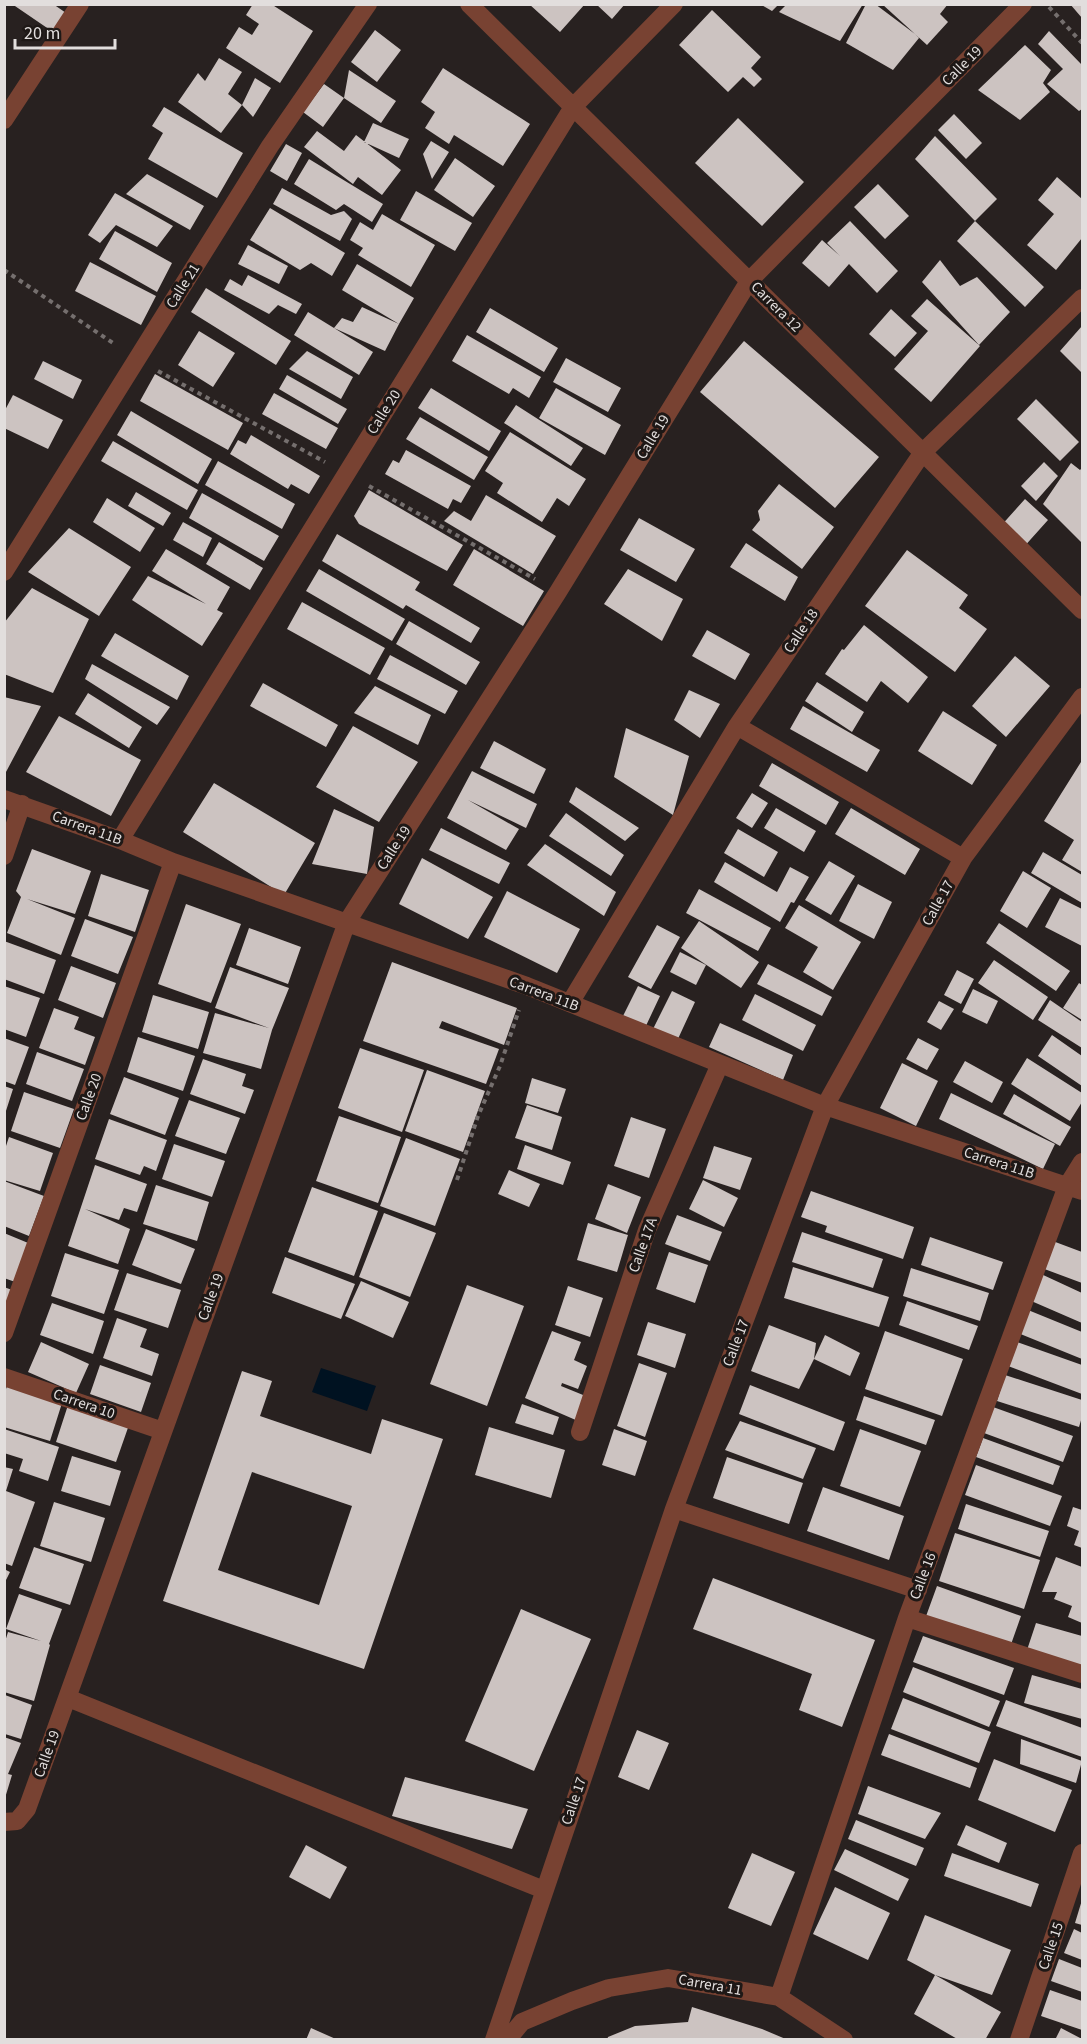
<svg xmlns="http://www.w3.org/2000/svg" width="1087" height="2044" viewBox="0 0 1087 2044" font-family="'Source Sans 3',sans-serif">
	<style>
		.water { fill: #001221 }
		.building { fill: #ccc3c1; fill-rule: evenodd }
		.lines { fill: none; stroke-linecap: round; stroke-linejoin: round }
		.path { stroke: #756f6e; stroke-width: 4; stroke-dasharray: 4.5 4.5; stroke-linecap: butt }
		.minor { stroke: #784232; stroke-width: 18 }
		.labels { text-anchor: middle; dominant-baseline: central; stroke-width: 6; stroke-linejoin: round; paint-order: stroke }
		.street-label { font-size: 15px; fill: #e2dedd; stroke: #1e1816 }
	</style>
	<rect width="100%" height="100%" fill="#282120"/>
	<!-- water -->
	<path class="water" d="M321 1368 376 1386 367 1411 312 1392Z"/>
	<!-- building -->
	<path class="building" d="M12 4H53L69 15 56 34Z
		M253 4H271L313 31 280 83 226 48 239 27 252 35 259 24 246 15Z
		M529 4H585L560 32Z
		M596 4H625L612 19Z
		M760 4H779L772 11Z
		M787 4H863L840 41 779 12Z
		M866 4H875L915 34 882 4H948L940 14 948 22 927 45 915 34 919 38 893 70 846 43Z
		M1070 4H1082V18Z
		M712 10 761 57 751 68 762 79 754 87 743 77 728 92 679 45Z
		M375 30 401 50 377 82 351 62Z
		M1049 31 1082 65V109L1079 111 1047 84 1063 69 1038 44Z
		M1025 45 1051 70 1043 83 1050 92 1020 120 978 90Z
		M219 58 242 72 228 94 242 105 255 78 271 88 253 117 242 105 221 133 178 102 198 73 205 81Z
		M443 68 530 124 503 166 454 135 449 144 425 128 435 112 421 102Z
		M349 70 396 101 381 123 344 98Z
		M324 84 344 98 323 127 303 112Z
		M164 107 243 153 217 198 148 159 163 133 152 126Z
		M954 114 982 143 966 159 938 130Z
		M738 118 804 182 762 226 695 163Z
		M373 123 409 139 399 158 364 142Z
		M317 131 344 151 356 135 401 170 382 195 358 177 353 184 304 147Z
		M935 136 997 199 975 221 915 159Z
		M431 141 449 152 432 179 423 154Z
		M286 144 302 153 287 181 270 171Z
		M455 158 495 186 473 217 434 190Z
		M309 159 383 204 372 222 344 204 336 210 294 184Z
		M147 174 204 206 190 230 126 194Z
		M1057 177 1082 199V238L1056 270 1027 245 1054 214 1038 200Z
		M878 184 909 216 885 239 854 207Z
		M282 188 331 215 344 211 352 219 340 241 273 204Z
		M416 191 472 223 455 251 400 220Z
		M115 193 173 226 157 247 116 225 100 243 88 235Z
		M270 208 345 253 332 276 311 263 300 270 250 240Z
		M382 214 435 245 411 287 358 255 363 248 350 240 360 222 373 230Z
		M850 221 898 271 877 293 849 264 829 287 802 263 822 240 840 256 827 243Z
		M975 221 1044 287 1025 307 957 241Z
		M115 231 172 263 157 292 99 259Z
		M248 245 288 266 279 284 238 264Z
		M940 260 960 286 977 277 1010 312 979 345 922 282Z
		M90 262 156 296 141 325 75 291Z
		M357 264 414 298 399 324 342 290Z
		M248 275 302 304 296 314 278 305 269 314 224 290 230 279 242 286Z
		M206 288 291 341 276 365 191 312Z
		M927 299 980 346 931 402 894 369 928 331 911 316Z
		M362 307 399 324 385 351 334 328 342 318 353 322Z
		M490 308 558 348 544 372 476 332Z
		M891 309 917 333 895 357 869 334Z
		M308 312 373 352 359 375 294 335Z
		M1082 326V373L1060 351Z
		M199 331 235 353 213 387 178 365Z
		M467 335 541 377 529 398 513 388 509 394 452 361Z
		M744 341 879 457 835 508 700 392Z
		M307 351 353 377 341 399 289 369Z
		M566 358 621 388 608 412 553 382Z
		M43 361 82 380 73 399 34 379Z
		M155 374 243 423 228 450 140 401Z
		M287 375 347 409 338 424 279 389Z
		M431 388 501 431 489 451 418 408Z
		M556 388 621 425 605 455 539 418Z
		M274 393 338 428 326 449 262 414Z
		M13 395 63 420 48 449 4 428V412Z
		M1036 399 1079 442 1060 461 1017 419Z
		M516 405 583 448 571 466 504 423Z
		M131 411 212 459 198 484 117 435Z
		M420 417 488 457 474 480 406 439Z
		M510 432 586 479 569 506 557 498 542 522 497 493 503 483 485 471Z
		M251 435 320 476 309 494 291 484 288 489 230 454 238 440 246 444Z
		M113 441 198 490 187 510 101 461Z
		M406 450 471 486 461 503 453 499 448 509 385 474 393 460 399 463Z
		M218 461 295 504 282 529 205 485Z
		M1044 462 1058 476 1036 501 1021 486Z
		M1071 463 1080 470 1082 468V543L1043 504Z
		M779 484 834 527 802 569 752 530 760 520 758 511Z
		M369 490 463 545 447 571 359 524 354 516Z
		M136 492 171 513 163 526 128 506Z
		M202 493 279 536 264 561 189 518Z
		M486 495 556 536 533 574 444 521 454 511 471 521Z
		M107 498 155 528 140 552 93 522Z
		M1025 499 1048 520 1022 549 999 528Z
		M639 518 695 549 676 582 620 550Z
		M183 522 212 538 203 557 173 540Z
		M69 528 131 567 99 616 28 572Z
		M337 534 420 582 415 590 480 628 471 643 406 605 403 609 322 561Z
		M219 542 263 568 250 590 206 564Z
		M746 543 798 577 785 601 730 567Z
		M166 549 230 587 217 610 223 613 202 646 132 600 148 576 206 604 152 571Z
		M474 549 544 591 523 626 453 585Z
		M907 550 968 595 959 608 987 629 955 672 865 606Z
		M319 569 405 619 392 641 306 591Z
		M628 569 683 599 662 641 604 604Z
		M32 588 89 619 53 693 4 674V623Z
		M302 602 385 648 370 675 287 629Z
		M409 621 480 662 466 685 396 644Z
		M864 625 928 677 908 703 881 681 867 702 825 674 842 649 844 650Z
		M707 630 750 654 735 680 692 656Z
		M115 633 189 676 177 700 101 656Z
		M390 655 458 691 445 714 377 679Z
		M1015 656 1050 686 1006 737 972 706Z
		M92 664 170 707 157 725 85 679Z
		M817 682 864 712 852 732 805 701Z
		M263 683 338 725 326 747 250 706Z
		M375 686 431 715 418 745 354 713Z
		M689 690 720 704 700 738 674 720Z
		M88 693 142 727 129 748 75 714Z
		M4 697 41 706 6 772H4Z
		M803 706 880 750 867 772 790 729Z
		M943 711 997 745 972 785 918 751Z
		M59 716 141 760 111 816 26 772Z
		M353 726 418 762 379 822 316 787Z
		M626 728 689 756 673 815 614 777Z
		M494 741 546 769 534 794 480 768Z
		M1081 762 1082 763V872L1062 860 1074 840 1044 821Z
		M772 763 839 802 826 825 759 786Z
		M472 771 537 804 526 828 468 800 519 829 506 850 447 818Z
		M214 783 315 843 284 895 183 832Z
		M576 787 639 828 625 841 569 802Z
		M752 793 768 803 752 828 736 818Z
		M776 808 816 831 804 852 764 828Z
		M851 808 920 849 905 875 835 834Z
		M334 809 374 827 367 874 312 864Z
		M566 813 624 855 611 876 549 836Z
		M441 828 510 863 499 884 429 850Z
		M738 829 778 852 764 877 724 853Z
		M545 844 616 892 604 916 527 865Z
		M32 849 91 871 75 914 27 899 75 918 61 955 7 933 21 897 16 891Z
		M1043 852 1082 875V903L1031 873Z
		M422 858 493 897 468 939 399 904Z
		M829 861 855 876 831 915 805 900Z
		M725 862 777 892 790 867 809 877 794 903 791 902 780 922 714 882Z
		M1023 871 1051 888 1027 928 1000 911Z
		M101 874 149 890 135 932 88 916Z
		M858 884 892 902 874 939 839 921Z
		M699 889 771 928 758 951 686 913Z
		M507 891 580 929 557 973 484 937Z
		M1060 898 1082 909V946L1045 927Z
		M186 904 241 924 211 1003 158 984Z
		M799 905 861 942 833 990 803 972 818 947 785 928Z
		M85 919 133 937 118 974 71 956Z
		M699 921 759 962 741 988 681 948Z
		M999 923 1070 971 1056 991 986 943Z
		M657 925 680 937 651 989 628 977Z
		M249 928 301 947 288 984 236 965Z
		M4 941 56 960 44 994 4 979Z
		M680 952 706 965 696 985 670 972Z
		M994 960 1048 997 1033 1020 978 983Z
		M392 962 517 1008 504 1045 442 1021 439 1028 499 1049 486 1084 363 1041Z
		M768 964 832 997 822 1016 757 984Z
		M71 966 116 983 103 1018 58 1000Z
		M230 967 289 988 272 1030 261 1069 203 1053 215 1013 269 1028 215 1008Z
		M957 970 974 979 961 1004 944 995Z
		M1079 983 1082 985V1020L1063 1008Z
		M4 986 40 998 26 1037 4 1029Z
		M638 986 660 996 644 1030 621 1020Z
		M973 989 998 1001 987 1024 962 1012Z
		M672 991 695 1002 677 1041 653 1029Z
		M755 994 816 1025 803 1051 742 1020Z
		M153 995 209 1012 198 1049 142 1032Z
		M1050 1000 1082 1022V1048L1038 1020Z
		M939 1001 954 1009 941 1030 927 1022Z
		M54 1008 79 1017 74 1029 95 1037 85 1065 39 1048Z
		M720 1023 793 1055 783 1080 709 1047Z
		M1052 1035 1082 1056V1086L1038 1056Z
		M138 1037 195 1056 183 1091 127 1072Z
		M4 1038 29 1047 15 1085 4 1081Z
		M918 1038 939 1049 927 1070 906 1059Z
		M360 1048 424 1070 402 1132 338 1108Z
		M37 1052 84 1069 72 1101 26 1084Z
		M1027 1058 1082 1093V1102L1070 1121 1011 1084Z
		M203 1059 246 1074 242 1086 254 1090 245 1114 190 1094Z
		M965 1061 1003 1082 992 1103 953 1082Z
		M902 1063 938 1081 916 1126 880 1108Z
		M427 1070 485 1091 463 1152 405 1131Z
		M124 1077 179 1098 165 1135 110 1114Z
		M532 1078 566 1089 558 1113 525 1103Z
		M4 1086 13 1089 5 1114H4Z
		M24 1092 74 1109 60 1148 11 1131Z
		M951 1093 1055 1144 1043 1169 939 1119Z
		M1014 1094 1071 1127 1060 1146 1003 1114Z
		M189 1100 240 1118 226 1154 175 1136Z
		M527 1105 562 1117 552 1150 515 1138Z
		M339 1116 401 1137 378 1203 316 1181Z
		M631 1117 666 1129 649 1178 614 1166Z
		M109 1119 167 1140 156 1171 144 1166 140 1175 95 1159Z
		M9 1137 53 1153 40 1191 4 1180V1152Z
		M406 1138 460 1159 435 1226 380 1206Z
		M174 1144 225 1161 212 1197 162 1179Z
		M525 1145 571 1162 563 1185 517 1169Z
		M714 1146 752 1158 740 1190 703 1178Z
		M95 1165 147 1184 137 1212 124 1208 119 1220 85 1209 130 1229 118 1264 68 1246Z
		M509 1170 540 1184 529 1207 498 1194Z
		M703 1180 738 1198 724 1227 689 1209Z
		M4 1181 44 1196 29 1236 4 1226Z
		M608 1184 641 1197 627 1233 595 1219Z
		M156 1185 209 1202 197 1241 143 1224Z
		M312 1187 378 1211 354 1276 288 1252Z
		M811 1191 914 1227 903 1259 825 1232 827 1226 801 1217Z
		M384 1213 436 1233 410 1297 359 1277Z
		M677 1215 722 1232 710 1261 665 1244Z
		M588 1223 628 1235 617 1272 577 1260Z
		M146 1229 195 1249 181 1284 132 1265Z
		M802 1232 883 1259 873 1288 792 1262Z
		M4 1233 33 1245 18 1283 4 1278Z
		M930 1237 1003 1262 993 1290 921 1265Z
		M1050 1240 1082 1252V1283L1039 1267Z
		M669 1252 708 1265 695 1303 656 1289Z
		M65 1253 119 1270 104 1314 51 1296Z
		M285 1257 355 1284 341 1319 272 1293Z
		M793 1267 889 1297 879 1327 784 1298Z
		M911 1268 989 1293 980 1321 903 1296Z
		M127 1273 181 1290 168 1328 114 1310Z
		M1041 1274 1082 1293V1323L1029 1300Z
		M361 1281 409 1302 393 1338 345 1316Z
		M467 1285 524 1306 487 1406 430 1384Z
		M568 1286 603 1298 590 1337 555 1325Z
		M4 1287 12 1290 4 1308Z
		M907 1301 978 1326 969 1350 899 1325Z
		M52 1303 104 1321 93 1354 40 1335Z
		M1028 1310 1082 1332V1359L1018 1333Z
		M117 1318 147 1329 140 1347 159 1354 152 1376 103 1358Z
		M648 1322 686 1334 675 1368 637 1355Z
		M769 1325 816 1343 814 1359 799 1389 751 1371Z
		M552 1331 581 1342 574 1360 587 1366 578 1389 562 1383 561 1386 588 1397 578 1421 525 1398Z
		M885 1331 963 1359 942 1416 865 1389Z
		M825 1335 860 1353 850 1376 814 1359Z
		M41 1342 89 1364 76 1393 28 1372Z
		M1017 1342 1082 1365V1394L1008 1366Z
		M639 1363 667 1373 645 1437 617 1426Z
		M100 1365 151 1383 141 1412 90 1394Z
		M242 1371 272 1381 260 1416 371 1454 382 1419 443 1439 364 1669 163 1601ZM252 1472 352 1506 319 1605 218 1570Z
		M1005 1375 1082 1400V1417L1079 1427 997 1401Z
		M750 1385 845 1422 834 1451 739 1414Z
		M7 1386 62 1403 50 1441 4 1427V1395Z
		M864 1396 935 1420 926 1445 856 1420Z
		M69 1402 130 1422 116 1462 56 1442Z
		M522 1404 559 1417 553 1435 515 1423Z
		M993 1407 1073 1436 1063 1462 984 1433Z
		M740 1421 816 1448 803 1479 725 1450Z
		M489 1427 565 1450 551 1498 475 1475Z
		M4 1429 59 1447 48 1481 19 1471 23 1459 4 1453Z
		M614 1429 647 1441 635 1476 602 1465Z
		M860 1429 921 1451 900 1507 840 1486Z
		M983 1438 1060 1466 1053 1485 976 1457Z
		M72 1456 121 1471 110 1506 61 1491Z
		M727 1457 803 1483 789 1524 713 1498Z
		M976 1465 1062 1496 1050 1526 965 1495Z
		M4 1467 13 1469 6 1491 35 1502 12 1566 4 1563Z
		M823 1487 904 1516 889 1560 807 1531Z
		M54 1502 105 1518 91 1562 40 1546Z
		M966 1504 1049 1531 1040 1557 958 1529Z
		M1073 1507 1082 1510V1548L1074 1545 1079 1531 1067 1526Z
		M955 1533 1040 1560 1024 1609 939 1581Z
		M34 1547 84 1564 70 1605 19 1588Z
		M1056 1557 1082 1567V1623L1068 1617 1072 1606 1054 1599 1057 1592H1042Z
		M4 1569 10 1572 4 1584Z
		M713 1578 875 1640 842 1727 799 1710 812 1674 693 1629Z
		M937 1586 1021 1616 1009 1650 925 1619Z
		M19 1594 62 1609 49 1644 50 1645 34 1701 4 1692V1645L8 1632 41 1641 6 1629Z
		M521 1609 591 1639 534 1771 465 1741Z
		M1036 1623 1082 1636V1670L1026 1653Z
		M923 1636 1014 1668 1004 1695 913 1662Z
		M913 1667 1000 1701 989 1727 903 1692Z
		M1032 1675 1082 1689V1719L1024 1703Z
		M5 1695 32 1705 21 1739 5 1734Z
		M903 1698 991 1732 979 1763 891 1729Z
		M1006 1700 1082 1728V1757L996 1726Z
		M637 1730 669 1743 649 1790 618 1777Z
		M889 1734 977 1768 970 1788 881 1755Z
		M4 1737 21 1743 8 1774 12 1775 5 1798Z
		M1021 1739 1082 1761 1076 1783 1020 1764Z
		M994 1759 1072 1790 1055 1832 978 1800Z
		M405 1777 528 1809 512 1849 392 1816Z
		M868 1786 941 1813 925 1839 858 1814Z
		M856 1820 924 1848 916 1866 848 1839Z
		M966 1825 1007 1843 999 1863 957 1845Z
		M306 1845 347 1867 330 1899 289 1877Z
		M845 1849 909 1879 898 1901 834 1870Z
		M752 1853 795 1872 771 1926 728 1908Z
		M952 1853 1039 1884 1031 1907 944 1876Z
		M835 1887 890 1913 868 1960 813 1934Z
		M1082 1900V1925L1075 1923Z
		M925 1915 1011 1950 992 1995 935 1975 1001 2012 985 2040H959L914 2014 935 1975 907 1960Z
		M1074 1929 1082 1933V1960L1064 1953Z
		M1059 1959 1082 1968V1992L1051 1981Z
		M1050 1990 1082 2001V2030L1041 2016Z
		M692 2007 762 2029 788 2040H607L608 2037 635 2026 688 2022Z
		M311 2028 338 2040H306Z
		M1061 2028 1082 2039V2040H1055Z"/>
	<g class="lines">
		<!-- path -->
		<path class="path" d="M1049 7 1082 43
			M4 270 116 345
			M158 371 325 462
			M369 486 535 579
			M457 1180 478 1116 500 1066 519 1010"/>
		<!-- minor -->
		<path class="minor" d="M469 4 1082 610
			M4 120 80 4
			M4 572 270 146 368 4
			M737 726 963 858
			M4 799 120 840 173 862 527 986 825 1106 1082 1191
			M120 840 573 107 674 4
			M4 856 22 804
			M570 1003 737 726 923 452 1082 298
			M4 1333 173 862
			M4 1377 163 1431
			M580 1432 647 1230 720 1064
			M674 1509 918 1590
			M907 1618 1082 1674
			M68 1698 544 1890
			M4 1822 17 1821 27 1809 347 922 558 592 749 281 1023 4
			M779 1997 907 1618 1067 1186 1082 1162
			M494 2040 674 1509 825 1106 963 858 1082 697
			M507 2040 522 2022 572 2001 609 1988 668 1978 779 1997 844 2040
			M1019 2040 1082 1853"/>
	</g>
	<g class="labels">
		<!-- street labels -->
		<g class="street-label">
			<text transform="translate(962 66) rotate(-45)">Calle 19</text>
			<text transform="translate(183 286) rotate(-58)">Calle 21</text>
			<text transform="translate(776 307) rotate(45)">Carrera 12</text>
			<text transform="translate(384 412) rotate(-58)">Calle 20</text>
			<text transform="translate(653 437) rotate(-59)">Calle 19</text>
			<text transform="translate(801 631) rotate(-56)">Calle 18</text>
			<text transform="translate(87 828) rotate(20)">Carrera 11B</text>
			<text transform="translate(394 848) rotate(-57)">Calle 19</text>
			<text transform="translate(938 903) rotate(-61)">Calle 17</text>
			<text transform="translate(544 994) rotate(21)">Carrera 11B</text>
			<text transform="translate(89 1097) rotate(-70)">Calle 20</text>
			<text transform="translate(999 1163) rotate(18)">Carrera 11B</text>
			<text transform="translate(643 1245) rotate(-70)">Calle 17A</text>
			<text transform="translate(211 1297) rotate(-70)">Calle 19</text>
			<text transform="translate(736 1343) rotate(-69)">Calle 17</text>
			<text transform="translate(84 1404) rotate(19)">Carrera 10</text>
			<text transform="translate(923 1576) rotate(-69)">Calle 16</text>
			<text transform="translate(47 1754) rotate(-70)">Calle 19</text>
			<text transform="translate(574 1801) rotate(-71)">Calle 17</text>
			<text transform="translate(1051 1946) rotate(-71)">Calle 15</text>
			<text transform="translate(710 1985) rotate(10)">Carrera 11</text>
		</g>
	</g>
	<!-- border -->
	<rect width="1087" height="2044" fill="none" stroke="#e2dedd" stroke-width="12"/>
	<!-- scale -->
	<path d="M15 39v9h100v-9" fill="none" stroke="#e2dedd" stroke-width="3"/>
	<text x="24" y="39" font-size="18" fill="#e2dedd" stroke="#1e1816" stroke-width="4.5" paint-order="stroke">20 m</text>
</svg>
